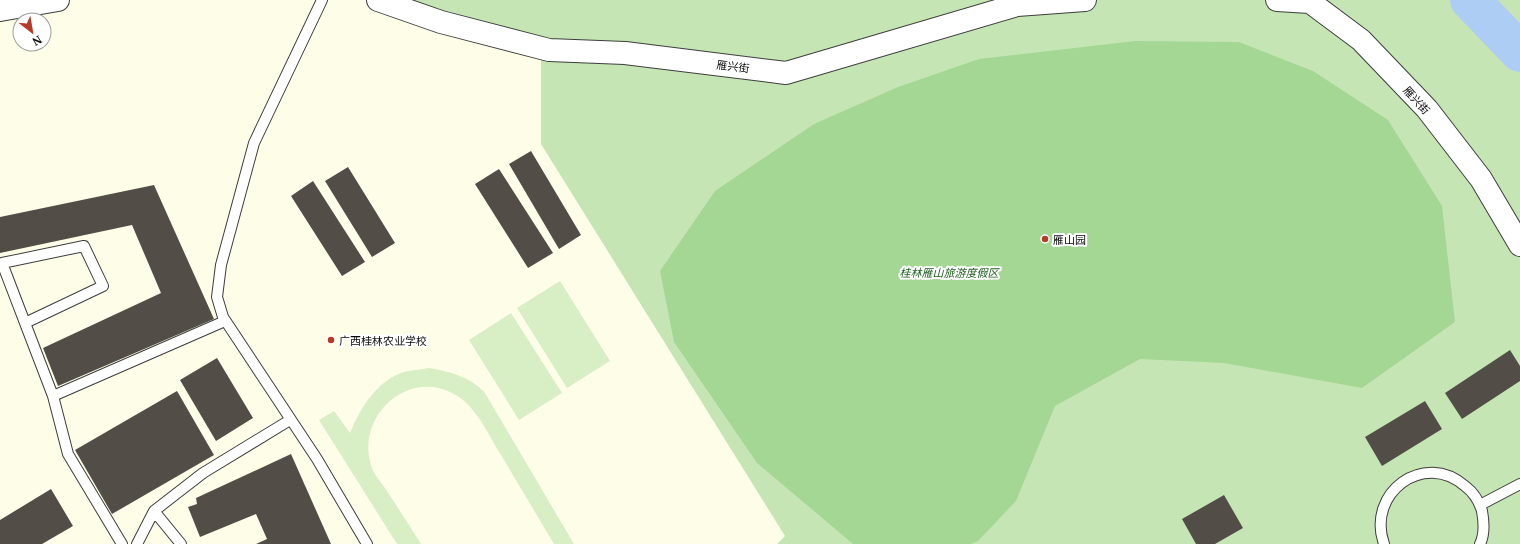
<svg xmlns="http://www.w3.org/2000/svg" width="1520" height="544" viewBox="0 0 1520 544" font-family="'Noto Serif','Noto Sans SC',serif">
	<style>
		.green { fill: #c5e6b4 }
		.forest { fill: #a5d794 }
		.pitch { fill: #d8eec5 }
		.lines { fill: none; stroke-linecap: round; stroke-linejoin: round }
		.river { stroke: #aecdf4; stroke-width: 40 }
		.building { fill: #524d47 }
		.service-casing { stroke: #3d3d3d; stroke-width: 12 }
		.tertiary-casing { stroke: #3d3d3d; stroke-width: 24 }
		.service { stroke: #fff; stroke-width: 10 }
		.tertiary { stroke: #fff; stroke-width: 22 }
		.poi-dot { fill: #b43b28; stroke: #fff; stroke-width: 1.5 }
		.labels { text-anchor: middle; dominant-baseline: central; stroke-width: 4; stroke-linejoin: round; paint-order: stroke }
		.street-label { font-size: 11px; fill: #0a0a0a; stroke: #fff }
		.poi-label { font-size: 11px; fill: #0a0a0a; stroke: #fff; text-anchor: start }
		.park-label { font-size: 11px; font-style: italic; fill: #1f5e1e; stroke: #fff }
	</style>
	<rect width="100%" height="100%" fill="#fefee8"/>
	<!-- green -->
	<path class="green" d="M378 0H1520V544H777L785 536 541 144V47Z"/>
	<!-- forest -->
	<path class="forest" d="M1135 41 1239 42 1313 71 1388 120 1442 206 1455 322 1362 388 1224 363 1140 359 1055 406 1016 501 978 541 971 544H853L757 463 674 342 660 271 715 191 814 124 898 87 979 59Z"/>
	<!-- pitch -->
	<path class="pitch" d="M560 281 610 361 567 388 517 308Z
		M511 313 562 393 519 420 469 340Z
		M428 368C449 371 471 377 485 393L574 544H554C536 514 519 485 501 455 489 436 478 410 459 397 411 364 353 416 372 468 375 476 382 483 387 491 398 508 410 526 421 544H397L319 420 334 411 350 433C359 410 376 382 401 373 409 370 419 370 428 368Z"/>
	<g class="lines">
		<!-- river -->
		<path class="river" d="M1470 0 1520 52"/>
	</g>
	<!-- building -->
	<path class="building" d="M531 151 581 235 559 249 509 164Z
		M348 167 395 243 372 257 325 181Z
		M499 169 553 253 528 268 475 184Z
		M313 181 365 262 342 276 291 196Z
		M154 185 214 319 58 386 43 348 161 293 132 225 0 253V217Z
		M1510 350 1520 366V381L1462 419 1445 393Z
		M217 358 253 418 216 441 180 380Z
		M177 391 214 455 112 514 75 450Z
		M1425 401 1442 429 1382 466 1365 437Z
		M291 454 331 544H256L267 539 256 514 200 537 188 507 197 504 196 498Z
		M51 489 73 526 42 544H0V520Z
		M1224 495 1243 528 1215 544H1196L1182 519Z"/>
	<g class="lines">
		<!-- service casing -->
		<g class="service-casing">
			<path id="service" d="M322 0 254 143 221 265 217 297 223 317 317 459 367 544
				M25 323 103 286 84 246 2 263 53 396 225 321
				M53 396 68 454 122 544
				M1480 505 1520 484
				M137 544 154 511
				M181 544 154 511 203 473 290 420
				M1384 544C1366 493 1424 450 1465 486 1473 492 1479 501 1482 511 1484 522 1485 534 1480 544"/>
		</g>
		<!-- tertiary casing -->
		<g class="tertiary-casing">
			<path id="tertiary" d="M378 0 441 22 549 50 625 53 786 73 1017 5 1085 0
				M1277 0 1310 2 1361 40 1427 109 1481 179 1520 245
				M0 10 58 0"/>
		</g>
		<!-- service -->
		<use href="#service" class="service"/>
		<!-- tertiary -->
		<use href="#tertiary" class="tertiary"/>
	</g>
	<!-- markers -->
	<g class="poi-dot">
		<circle cx="1045" cy="239" r="4"/>
		<circle cx="331" cy="340" r="4"/>
	</g>
	<g class="labels">
		<!-- street labels -->
		<g class="street-label">
			<text transform="translate(733 66) rotate(7)">雁兴街</text>
			<text transform="translate(1417 100) rotate(48)">雁兴街</text>
		</g>
		<!-- poi labels -->
		<g class="poi-label">
			<text x="1053" y="239">雁山园</text>
			<text x="339" y="340">广西桂林农业学校</text>
		</g>
		<!-- park labels -->
		<g class="park-label">
			<text x="949" y="272">桂林雁山旅游度假区</text>
		</g>
	</g>
	<!-- north arrow -->
	<g transform="translate(32 32) rotate(149)"><circle r="19" fill="#ffffff" stroke="#9d9d9d"/>
	<path d="M0-3L7 15L0 10L-7 15Z" fill="#b43b28"/>
	<text y="-6" font-size="11" font-weight="bold" text-anchor="middle" fill="#0a0a0a">N</text>
	</g>
</svg>
